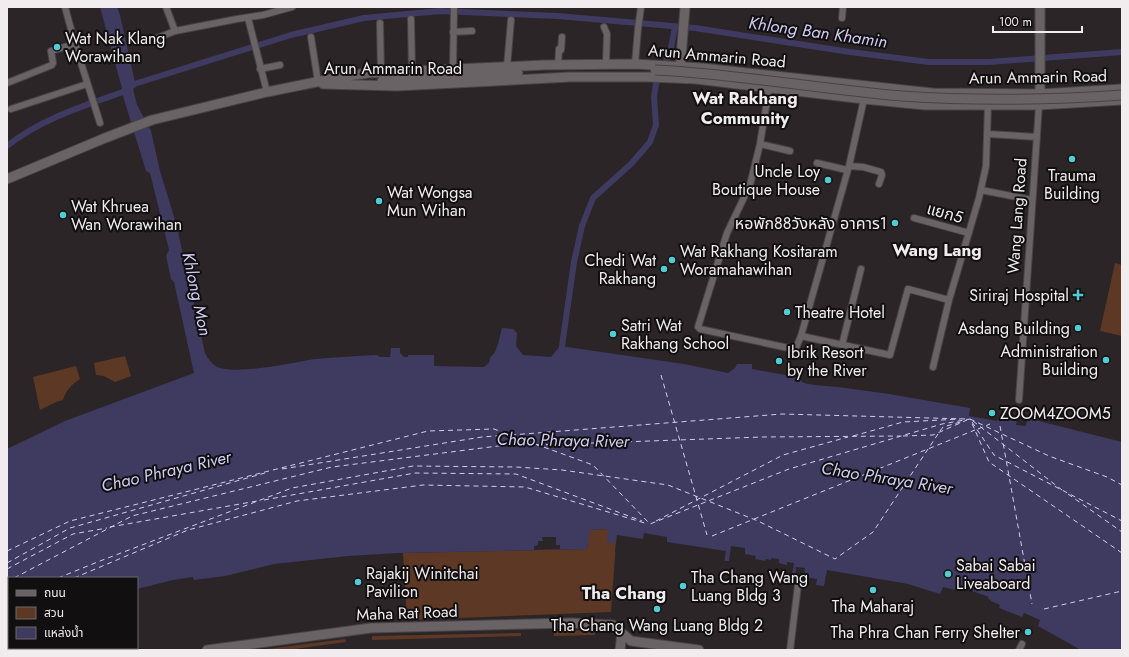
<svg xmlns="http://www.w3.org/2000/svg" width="1129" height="657" viewBox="0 0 1129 657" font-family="Jost,'Noto Sans Thai',sans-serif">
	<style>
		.green { fill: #5d3825 }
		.water { fill: #3f3a60 }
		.pier { fill: #2b2528 }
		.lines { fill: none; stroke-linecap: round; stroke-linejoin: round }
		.canal { stroke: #3f3a60; stroke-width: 6 }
		.ferry { stroke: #d0cdf5; stroke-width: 1; stroke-dasharray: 5 4; stroke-linecap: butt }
		.street-casing { stroke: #484446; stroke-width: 8 }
		.secondary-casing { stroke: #484446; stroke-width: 11 }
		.street { stroke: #6a6366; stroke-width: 6 }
		.secondary { stroke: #6a6366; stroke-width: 9 }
		.secondary-bridge-casing { stroke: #484446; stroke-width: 11; stroke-linecap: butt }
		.secondary-bridge { stroke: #6a6366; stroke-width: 9 }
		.poi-dot { fill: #51ccd3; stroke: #120f10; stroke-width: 1.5 }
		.labels { text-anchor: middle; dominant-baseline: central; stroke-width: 4; stroke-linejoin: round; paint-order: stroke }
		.poi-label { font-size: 16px; fill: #f1edef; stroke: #120f10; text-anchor: start }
		.street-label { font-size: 16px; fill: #f1edef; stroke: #120f10 }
		.water-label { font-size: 17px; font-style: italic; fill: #d0cdf5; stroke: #120f10 }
		.neighbourhood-label { font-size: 17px; font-weight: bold; fill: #f1edef; stroke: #120f10 }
	</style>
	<rect width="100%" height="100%" fill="#2b2528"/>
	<!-- green -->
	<path class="green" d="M1115 263 1122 265V336L1100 331Z
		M125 356 131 376 115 382 104 376 96 375 94 363Z
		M76 366 80 379C72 384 66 390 63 400L56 402 40 410 33 377Z
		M608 529 616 542 611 612 407 620 403 553 587 549 589 530Z
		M595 630V635L554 636V631Z
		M521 633V636L372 640V636Z
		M345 639 346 642 287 650H259Z"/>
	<!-- water -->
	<path class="water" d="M100 7H117L120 15 136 87 133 89 137 105 151 131 160 171 176 223 205 353C208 359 213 366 220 368 243 374 290 363 315 359 336 357 357 356 377 355L380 357H390L391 348H400V353L404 357H408V355H434V366L484 367 489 363 490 358 495 352 498 344 502 328 513 329 517 333 516 346 523 355 551 357 560 346 684 364 728 373 735 368 737 364H752V369L796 377 804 383 814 385 838 387 889 394 970 408 969 416 997 421 999 416 1017 419 1016 425 1026 426 1027 418 1122 442V650H1081L1038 626 1040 620 1024 613 1022 617 999 608 1000 605 991 601V600L988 599 989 597 966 589 965 591 956 587 955 590 943 587 940 594 908 584 827 570 824 586 816 585 817 579 804 577 805 568 796 567 795 575H792L794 563 787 562V565L779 563V559L771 558V560L766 559 765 561 755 559 756 556 745 554V548L731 546 729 561H724L723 569 681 560 615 549 616 542 607 543 608 529 590 530 587 549 399 553 348 556 274 564 225 576 194 580 193 577 173 580 137 589V578H9L8 647 7 644V449L65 421 194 373 174 282 171 279 166 256 169 250 150 173 146 171 123 96V92Z"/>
	<!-- pier -->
	<path class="pier" d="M644 533 667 537V542L726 551 723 569 648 558 615 551 617 535 643 539Z
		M542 537H556V545H560V549L534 550V546L538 545V541H543Z"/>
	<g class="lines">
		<!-- canal -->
		<path class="canal" d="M663 67 670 53 675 27
			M7 146C41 119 83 106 123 92L128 86 291 35 364 18 440 11 558 16 695 28 850 52 929 62H989L1122 52
			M561 353 574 262 582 226 593 198 631 164 650 142 656 125 654 97 656 84 660 76"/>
		<!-- ferry -->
		<path class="ferry" d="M661 375 707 535
			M970 419 1049 456 1107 477 1122 485
			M973 421 1062 490
			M972 422 994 455 1122 521
			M1000 426 1032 604
			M978 429 990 424
			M940 431 943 427 964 421
			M511 435 782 414 967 419
			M853 436 903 422 960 419
			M903 436 933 435 967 420
			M537 445 762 437 900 436
			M282 469 482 437 508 435
			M1068 494 1122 532
			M264 500 415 473 516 474 642 521
			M656 521 783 455 848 437
			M110 527 257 501
			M712 536 975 430
			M7 551 70 521 428 431 494 429 593 465 650 524 789 469 942 424 970 419 989 462 1122 553
			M7 563 70 528 265 473
			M7 569 73 534 107 528
			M14 578 132 516 332 467 506 445H534
			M58 578 100 561 292 488 413 466 516 467 562 470 668 485 758 521 835 559 873 532 938 434
			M74 578 188 530 297 501 423 485 525 487 648 524
			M7 587 9 584
			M7 601 9 600
			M7 606 9 605
			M1044 609 1122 591"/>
		<!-- street casing -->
		<g class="street-casing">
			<path id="street" d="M65 7 75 44
				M166 7 175 31
				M248 18 267 92
				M842 18 843 7
				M411 19 412 71
				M380 23 381 72
				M604 27 607 34 606 64
				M453 32 472 31
				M311 37 318 82
				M155 39 175 31 237 19 263 15 292 7
				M635 64 638 29 641 7
				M558 65 559 49 561 50 562 37
				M507 67 511 20
				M260 69 280 65
				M453 69 454 7
				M7 83 52 65 53 63 51 51 75 44 100 123
				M769 88 760 144 750 185 727 233 698 327 700 329 793 349 796 348 801 336 849 166 864 99
				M11 109 87 84
				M987 134 1037 137
				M760 144 790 151
				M817 163 847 170
				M849 166 863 167 881 172 882 175 879 184
				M981 190 1032 200
				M914 218 969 233
				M801 336 890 355 908 289 949 300
				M842 345 861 269
				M933 367 949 300 979 198 986 166 988 105
				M1019 400 1039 105
				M790 650 798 585
				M1019 650 1022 644"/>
		</g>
		<!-- secondary casing -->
		<g class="secondary-casing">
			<path id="secondary" d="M1040 7V100
				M680 71 685 7
				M382 81 400 78 518 73
				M323 84 397 86 570 77H650L696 79 864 99 925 105H1039L1122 100
				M7 179 105 138 152 120 267 92 341 77 368 73 544 65 635 64 702 68 932 93 1040 94 1122 89
				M207 650 371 628 571 623 613 625 631 641 699 650
				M620 650 622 633"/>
		</g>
		<!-- street -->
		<use href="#street" class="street"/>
		<!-- secondary -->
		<use href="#secondary" class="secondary"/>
		<!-- secondary-bridge casing -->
		<g class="secondary-bridge-casing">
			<path id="secondary-bridge" d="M655 70C738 74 819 89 902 96 975 101 1049 100 1122 95"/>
		</g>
		<!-- secondary-bridge -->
		<use href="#secondary-bridge" class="secondary-bridge"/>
	</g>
	<!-- markers -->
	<g class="poi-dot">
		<circle cx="57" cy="47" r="4"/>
		<circle cx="1072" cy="159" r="4"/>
		<circle cx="828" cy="180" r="4"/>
		<circle cx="379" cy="201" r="4"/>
		<circle cx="63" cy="215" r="4"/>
		<circle cx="895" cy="223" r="4"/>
		<circle cx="672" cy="260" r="4"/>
		<circle cx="664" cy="269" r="4"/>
		<path d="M1076 289h4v4h4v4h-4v4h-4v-4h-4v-4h4z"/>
		<circle cx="787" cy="312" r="4"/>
		<circle cx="1078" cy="328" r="4"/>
		<circle cx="613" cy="334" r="4"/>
		<circle cx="1106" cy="360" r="4"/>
		<circle cx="779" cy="361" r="4"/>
		<circle cx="992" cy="413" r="4"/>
		<circle cx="948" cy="574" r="4"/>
		<circle cx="358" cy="582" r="4"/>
		<circle cx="683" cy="586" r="4"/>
		<circle cx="873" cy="590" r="4"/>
		<circle cx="657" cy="609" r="4"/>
		<circle cx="1028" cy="632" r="4"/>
	</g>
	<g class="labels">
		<!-- poi labels -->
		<g class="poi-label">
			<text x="65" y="38">Wat Nak Klang<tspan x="65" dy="18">Worawihan</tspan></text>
			<text x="820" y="171" text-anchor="end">Uncle Loy<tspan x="820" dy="18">Boutique House</tspan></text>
			<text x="1072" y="175" text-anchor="middle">Trauma<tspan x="1072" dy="18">Building</tspan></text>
			<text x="387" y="192">Wat Wongsa<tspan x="387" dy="18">Mun Wihan</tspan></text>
			<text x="71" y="206">Wat Khruea<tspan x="71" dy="18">Wan Worawihan</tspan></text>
			<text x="887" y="223" text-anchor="end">หอพัก88วังหลัง อาคาร1</text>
			<text x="680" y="251">Wat Rakhang Kositaram<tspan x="680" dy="18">Woramahawihan</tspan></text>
			<text x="656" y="260" text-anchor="end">Chedi Wat<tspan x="656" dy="18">Rakhang</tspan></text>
			<text x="1069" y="295" text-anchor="end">Siriraj Hospital</text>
			<text x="795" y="312">Theatre Hotel</text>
			<text x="621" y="325">Satri Wat<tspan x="621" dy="18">Rakhang School</tspan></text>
			<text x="1070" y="328" text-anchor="end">Asdang Building</text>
			<text x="1098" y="351" text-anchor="end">Administration<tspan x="1098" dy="18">Building</tspan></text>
			<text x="787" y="352">Ibrik Resort<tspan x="787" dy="18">by the River</tspan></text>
			<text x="1000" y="413">ZOOM4ZOOM5</text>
			<text x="956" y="565">Sabai Sabai<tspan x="956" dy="18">Liveaboard</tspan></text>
			<text x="366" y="573">Rajakij Winitchai<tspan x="366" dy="18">Pavilion</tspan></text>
			<text x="691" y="577">Tha Chang Wang<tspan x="691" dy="18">Luang Bldg 3</tspan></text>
			<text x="873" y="606" text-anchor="middle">Tha Maharaj</text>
			<text x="657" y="625" text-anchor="middle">Tha Chang Wang Luang Bldg 2</text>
			<text x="1020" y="632" text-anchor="end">Tha Phra Chan Ferry Shelter</text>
		</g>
		<!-- street labels -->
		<g class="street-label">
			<text transform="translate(717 56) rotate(5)">Arun Ammarin Road</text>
			<text x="393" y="68">Arun Ammarin Road</text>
			<text transform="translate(1038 77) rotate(-1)">Arun Ammarin Road</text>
			<text transform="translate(945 213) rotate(16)">แยก5</text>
			<text transform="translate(1017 216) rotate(-86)">Wang Lang Road</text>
			<text transform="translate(407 613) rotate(-2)">Maha Rat Road</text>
		</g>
		<!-- water labels -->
		<g class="water-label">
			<text transform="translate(818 32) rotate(8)">Khlong Ban Khamin</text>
			<text transform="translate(197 294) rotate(78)">Khlong Mon</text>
			<text transform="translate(563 440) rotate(1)">Chao Phraya River</text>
			<text transform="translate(166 471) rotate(-13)">Chao Phraya River</text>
			<text transform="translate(887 478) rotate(9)">Chao Phraya River</text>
		</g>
		<!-- neighbourhood labels -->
		<g class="neighbourhood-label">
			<text x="745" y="98">Wat Rakhang<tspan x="745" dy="20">Community</tspan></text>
			<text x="937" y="250">Wang Lang</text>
			<text x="624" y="593">Tha Chang</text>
		</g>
	</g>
	<!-- border -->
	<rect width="1129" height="657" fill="none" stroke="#f1edef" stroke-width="16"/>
	<!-- legend -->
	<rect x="8" y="577" width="130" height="72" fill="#120f10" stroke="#6b6869"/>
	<rect x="16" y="590" width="20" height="6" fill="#6a6366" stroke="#6b6869"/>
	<text x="44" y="597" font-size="12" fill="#f1edef">ถนน</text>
	<rect x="16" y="607" width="20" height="12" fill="#5d3825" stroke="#6b6869"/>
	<text x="44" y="617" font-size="12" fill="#f1edef">สวน</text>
	<rect x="16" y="627" width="20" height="12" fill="#3f3a60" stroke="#6b6869"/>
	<text x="44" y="637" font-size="12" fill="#f1edef">แหล่งน้ำ</text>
	<!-- scale -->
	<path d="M993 26v6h89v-6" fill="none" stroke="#f1edef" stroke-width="2"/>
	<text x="999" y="26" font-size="12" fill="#f1edef" stroke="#120f10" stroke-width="3" paint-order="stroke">100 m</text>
</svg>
